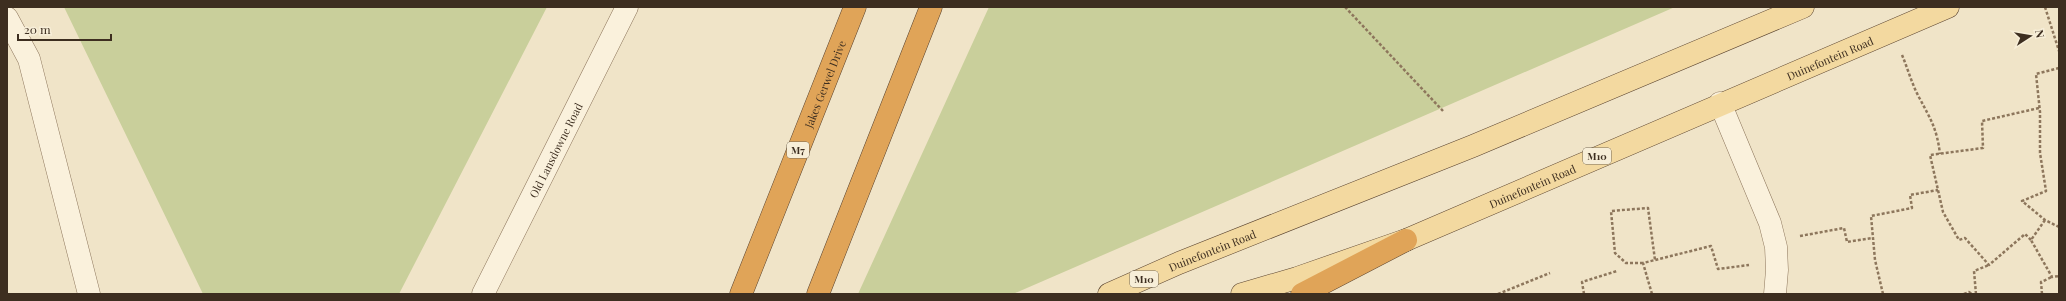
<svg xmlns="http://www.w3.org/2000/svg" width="2066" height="301" viewBox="0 0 2066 301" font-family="'Playfair Display',serif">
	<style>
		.green { fill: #c9cf9b }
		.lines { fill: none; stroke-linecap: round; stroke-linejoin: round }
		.minor-casing { stroke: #8d765c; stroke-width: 23 }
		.major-casing { stroke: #5b4430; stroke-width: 23 }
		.highway-casing { stroke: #5b4430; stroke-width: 23 }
		.path { stroke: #8d765c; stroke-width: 2.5; stroke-dasharray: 3 2; stroke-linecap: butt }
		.minor { stroke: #faf1dc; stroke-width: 22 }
		.major { stroke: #f3d9a0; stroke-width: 22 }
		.highway { stroke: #e0a458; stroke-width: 22 }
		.labels { text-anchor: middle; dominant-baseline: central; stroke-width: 3.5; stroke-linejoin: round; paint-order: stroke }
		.shield { fill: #f7eed8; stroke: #756857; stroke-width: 1 }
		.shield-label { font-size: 10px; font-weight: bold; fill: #3d2e20 }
		.street-label { font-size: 11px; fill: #3d2e20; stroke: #f7eed8 }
	</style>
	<rect width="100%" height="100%" fill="#f0e4c8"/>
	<!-- green -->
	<path class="green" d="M64 7H547L399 294H203Z
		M989 7H1675L1013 294H858Z"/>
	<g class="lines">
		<!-- minor casing -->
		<g class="minor-casing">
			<g id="minor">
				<path d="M7 18 29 59 89 294"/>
				<path d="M1720 103 1770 223 1776 247 1777 270 1775 294"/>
				<path id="s1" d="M483 294 627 7"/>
			</g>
		</g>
		<!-- major casing -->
		<g class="major-casing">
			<g id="major">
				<path id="s2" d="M1109 294 1179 263 1473 146 1803 7"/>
				<path id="s3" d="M1242 294 1297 278 1406 240 1948 7"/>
			</g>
		</g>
		<!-- highway casing -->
		<g class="highway-casing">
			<g id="highway">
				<path id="s4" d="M741 294 855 7"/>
				<path d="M818 294 931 7"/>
				<path d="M1302 294 1406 240"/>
			</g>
		</g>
		<!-- path -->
		<path class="path" d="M1345 7 1443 111
			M2045 7 2059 51
			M1902 55C1908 69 1912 85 1920 99 1931 120 1937 129 1940 154
			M2059 68 2036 74 2040 112V153L2046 191 2022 201 2045 220 2059 227
			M2045 220 2031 240 2052 277 2059 276
			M1800 236 1844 228 1847 242 1872 238
			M2031 240 2025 234 1989 265 1965 238 1959 240 1943 212 1930 155 1983 148 1982 121 2039 108
			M1643 263H1626L1615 253 1611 211 1648 208 1655 260
			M1498 294 1550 273
			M1584 294 1582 282 1617 271
			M1652 294 1643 263 1711 246 1718 269 1749 265
			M1883 294 1875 260 1871 216 1912 208 1910 195 1938 190
			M1964 294 1969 292 1972 294
			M1976 294 1974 271 1989 265
			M2042 294 2041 282 2052 277"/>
		<!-- minor -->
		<use href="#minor" class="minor"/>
		<!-- major -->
		<use href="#major" class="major"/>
		<!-- highway -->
		<use href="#highway" class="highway"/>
	</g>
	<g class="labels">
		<!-- shield labels -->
		<g class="shield">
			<rect x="787" y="142" width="22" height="16" rx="3"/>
			<rect x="1583" y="148" width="28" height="16" rx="3"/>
			<rect x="1130" y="271" width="28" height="16" rx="3"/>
		</g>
		<g class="shield-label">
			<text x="798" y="150">M7</text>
			<text x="1597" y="156">M10</text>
			<text x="1144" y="279">M10</text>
		</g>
		<!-- street labels -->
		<g class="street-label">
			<text stroke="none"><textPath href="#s3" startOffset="634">Duinefontein Road</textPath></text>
			<text stroke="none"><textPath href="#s4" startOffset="226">Jakes Gerwel Drive</textPath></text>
			<text stroke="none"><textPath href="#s1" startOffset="161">Old Lansdowne Road</textPath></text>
			<text stroke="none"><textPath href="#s3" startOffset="310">Duinefontein Road</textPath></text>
			<text stroke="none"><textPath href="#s2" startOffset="112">Duinefontein Road</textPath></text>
		</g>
	</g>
	<!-- border -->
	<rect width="2066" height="301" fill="none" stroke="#3d2e20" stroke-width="16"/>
	<!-- north arrow -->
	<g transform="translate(2030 36) rotate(78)" stroke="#f7eed8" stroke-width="3" paint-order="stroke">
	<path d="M0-3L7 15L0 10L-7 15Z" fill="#3d2e20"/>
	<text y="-6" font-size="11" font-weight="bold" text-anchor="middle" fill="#3d2e20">N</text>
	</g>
	<!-- scale -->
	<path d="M18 34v6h93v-6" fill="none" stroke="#3d2e20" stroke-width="2"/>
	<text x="24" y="34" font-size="12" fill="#3d2e20" stroke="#f7eed8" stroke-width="3" paint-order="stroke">20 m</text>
</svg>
